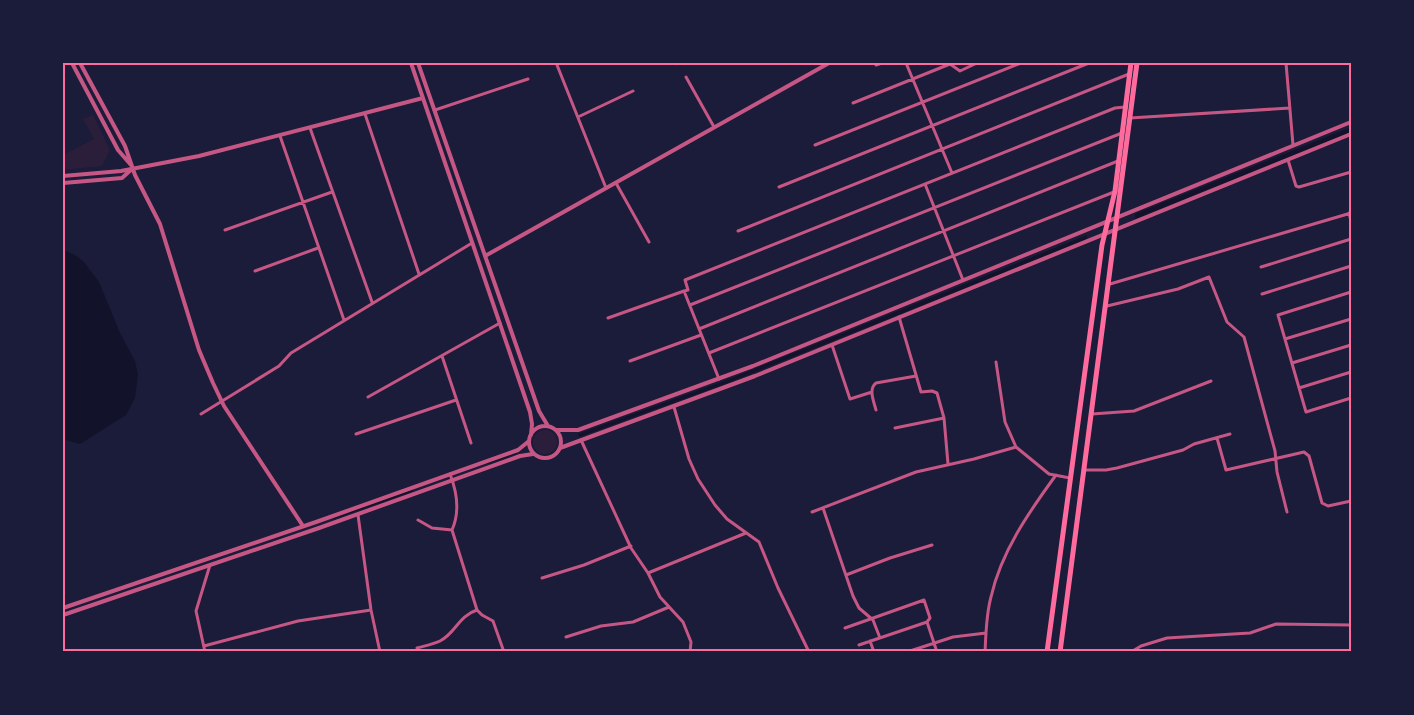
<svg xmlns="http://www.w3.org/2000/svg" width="1414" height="715" viewBox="0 0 1414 715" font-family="Helvetica,sans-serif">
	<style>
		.green { fill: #2a1e3b }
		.water { fill: #12122b }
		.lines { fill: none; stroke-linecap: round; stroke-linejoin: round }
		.stream { stroke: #12122b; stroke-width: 1.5 }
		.minor { stroke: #c65784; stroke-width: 3 }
		.tertiary { stroke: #c65784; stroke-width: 4 }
		.primary { stroke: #ff6b9d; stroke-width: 5 }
		.neatline { fill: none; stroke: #ff6b9d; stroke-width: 2 }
	</style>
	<rect width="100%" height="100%" fill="#1b1b3a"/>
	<!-- green -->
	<path class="green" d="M93 115 110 150 102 166 63 170V155L94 139 83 119Z
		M533 442a12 12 0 1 1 24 0a12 12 0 1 1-24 0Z"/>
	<!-- water -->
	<path class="water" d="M1351 127V132L1135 219V214Z
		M1087 235V239L725 384 579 437 578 434 724 381Z
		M63 250 75 255 84 262 99 282 120 333 135 361 138 375 135 398 126 415 80 444 63 439Z"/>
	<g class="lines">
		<!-- stream -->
		<path class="stream" d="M488 463 516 453
			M334 518 412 491"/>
		<!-- minor -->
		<path class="minor" d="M906 63 952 173
			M1286 63 1293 145
			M950 64 960 71 977 63
			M557 65 606 188
			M876 65 882 63
			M686 77 714 127
			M853 103 950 64
			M435 110 528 79
			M365 114 419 274
			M578 117 633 91
			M1130 118 1290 108
			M310 128 372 302
			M280 136 344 320
			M815 145 1021 63
			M1288 160 1296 186 1299 187 1351 172
			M616 183 649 242
			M925 184 963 280
			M779 187 1089 63
			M1349 213 1351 221
			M225 230 332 192
			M738 231 1129 74
			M1261 267 1351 239
			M255 271 318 248
			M1110 284 1351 213
			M1351 292 1278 315 1306 412 1351 398
			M1262 294 1351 266
			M690 305 1122 133
			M1107 306 1178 289 1209 277 1227 322 1244 337 1275 451 1277 472 1287 512
			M899 317 921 392 932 391 937 393 944 418 948 464
			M608 318 684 291
			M699 329 1118 161
			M1285 339 1351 319
			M832 345 850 399 872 392
			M709 353 1114 192
			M442 356 471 443
			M630 361 701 335
			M996 362 1005 422 1016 447
			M1292 363 1351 345
			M719 379 684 291 688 290 685 280 1115 108 1125 107
			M1299 388 1351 372
			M368 397 500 323
			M674 407 689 459 698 479 715 505 727 519 759 542 778 588 809 652
			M876 410C874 402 868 389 876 383L916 376
			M201 414 279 366 291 353 472 243
			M1092 414 1134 411 1211 381
			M895 428 944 418
			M356 434 456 400
			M1217 438 1226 470 1304 452 1309 456 1322 503 1328 506 1351 501
			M581 440 631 548 648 573 660 597 683 622 691 642 690 652
			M1085 470H1106L1117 468 1183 450 1194 444 1230 434
			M450 474C457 492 460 512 452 530L477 610 482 615 493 621 504 652
			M823 508 853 596 859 608 873 620 880 638
			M812 512 916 472 974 459 1016 447 1049 474 1070 478
			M358 515 371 610 380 652
			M418 520 432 528 452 530
			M648 573 746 533
			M846 575 890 558 932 545
			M542 578 584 565 631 546
			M845 628 924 600 930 618 927 622
			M566 637 601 626 633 622 669 607
			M870 641 874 652
			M859 645 927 622 937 652
			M204 646 298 621 371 610
			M417 648C424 646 434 644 440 641 456 633 458 616 477 610
			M205 652 196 611 210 565
			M907 652 953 637 986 633
			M985 652C986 634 986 615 991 597 1001 552 1029 512 1056 475
			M1131 652 1141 646 1167 638 1250 633 1276 624 1351 625"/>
		<!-- tertiary -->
		<path class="tertiary" d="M72 63 118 150 131 165
			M80 63 125 146 135 175 160 224 199 350 213 383 224 406 303 526
			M411 63 530 412 532 424 531 435
			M418 63 539 411 548 426
			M63 176 121 171 199 156 423 98
			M63 183 122 178 133 168
			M485 256 829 63
			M529 442a16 16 0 1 1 32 0a16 16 0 1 1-32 0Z
			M556 430H578L753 366 1351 122
			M560 448 755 376 1351 134
			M63 608 316 522 518 450 529 441
			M63 615 319 528 520 456 533 454"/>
		<!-- primary -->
		<path class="primary" d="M1047 652 1102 245 1115 191 1131 63
			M1060 652 1137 63"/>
	</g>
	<!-- border -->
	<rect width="1414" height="715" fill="none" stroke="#1b1b3a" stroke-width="129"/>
	<rect x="64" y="64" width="1286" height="586" class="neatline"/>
</svg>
